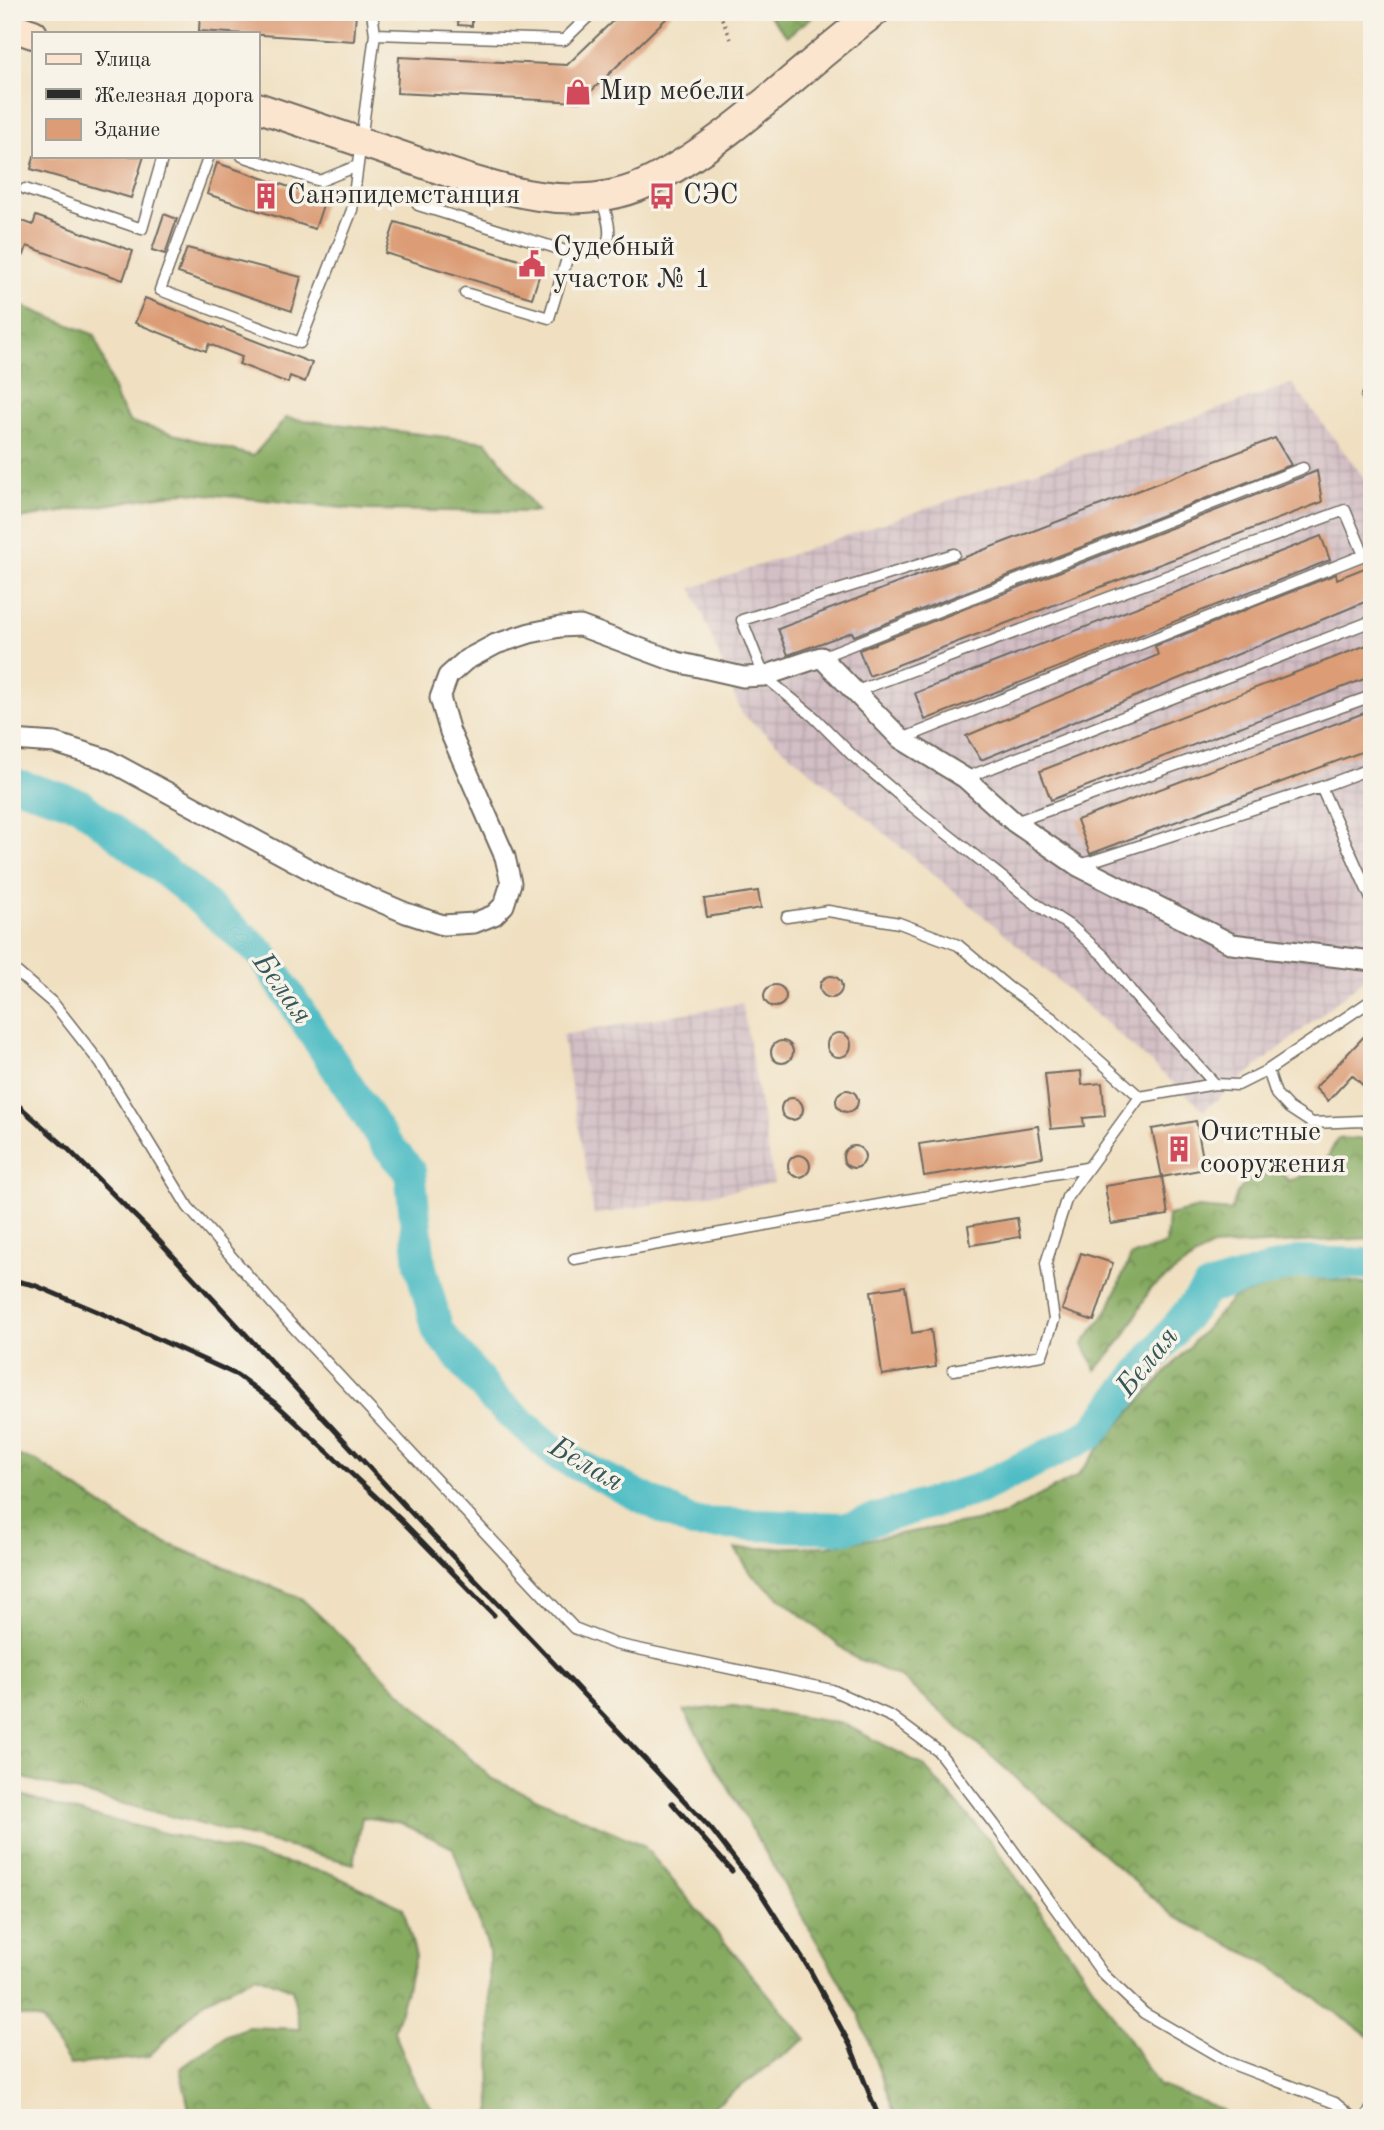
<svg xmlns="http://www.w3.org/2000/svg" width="1384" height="2130" viewBox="0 0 1384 2130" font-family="'Old Standard TT',serif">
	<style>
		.industrial { fill: url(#industrial-grid) }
		.forest { fill: url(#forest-crowns); stroke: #586a46; stroke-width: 2 }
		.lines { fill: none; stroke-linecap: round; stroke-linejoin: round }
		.river { stroke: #4fbdc5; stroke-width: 32 }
		.building { fill: #dc9c76 }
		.service-casing { stroke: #706a60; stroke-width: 13 }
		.minor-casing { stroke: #706a60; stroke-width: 23 }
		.secondary-casing { stroke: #706a60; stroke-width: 32 }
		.path { stroke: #706a60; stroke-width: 3.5; stroke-dasharray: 2 5; stroke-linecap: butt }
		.service { stroke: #fff; stroke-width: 10 }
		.minor { stroke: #fff; stroke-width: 19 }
		.secondary { stroke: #fce5cf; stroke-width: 28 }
		.rail { stroke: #2b2b2b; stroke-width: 5 }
		.labels { text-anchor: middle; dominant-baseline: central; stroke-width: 7; stroke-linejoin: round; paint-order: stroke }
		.poi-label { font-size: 28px; fill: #2b2b2b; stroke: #f7f3e8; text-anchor: start }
		.water-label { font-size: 30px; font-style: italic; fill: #365759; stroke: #f7f3e8 }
	</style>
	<defs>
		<pattern id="industrial-grid" width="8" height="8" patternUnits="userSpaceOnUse" patternTransform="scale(1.75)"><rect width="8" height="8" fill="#d2bec4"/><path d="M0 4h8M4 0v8" fill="none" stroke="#b4a3a9"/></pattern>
		<pattern id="forest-crowns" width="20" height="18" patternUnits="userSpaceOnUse" patternTransform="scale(1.75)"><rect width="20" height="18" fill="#86aa60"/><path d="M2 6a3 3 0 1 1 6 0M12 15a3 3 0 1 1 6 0" fill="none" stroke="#6e8b4f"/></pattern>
	</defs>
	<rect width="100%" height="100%" fill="#f7f3e8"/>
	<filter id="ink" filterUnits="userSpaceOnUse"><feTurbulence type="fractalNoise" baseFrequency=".0143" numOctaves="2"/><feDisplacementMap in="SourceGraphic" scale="14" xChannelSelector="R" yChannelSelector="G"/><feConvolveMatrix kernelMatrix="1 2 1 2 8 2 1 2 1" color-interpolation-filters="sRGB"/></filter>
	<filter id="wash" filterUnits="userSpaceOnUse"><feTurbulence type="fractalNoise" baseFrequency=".00686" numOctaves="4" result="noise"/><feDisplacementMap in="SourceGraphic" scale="28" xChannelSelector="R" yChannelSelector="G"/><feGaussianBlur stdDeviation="1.57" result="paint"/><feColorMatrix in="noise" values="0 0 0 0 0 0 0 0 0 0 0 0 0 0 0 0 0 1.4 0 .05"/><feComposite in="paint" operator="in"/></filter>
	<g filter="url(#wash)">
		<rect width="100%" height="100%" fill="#f0e0c1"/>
		<!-- industrial -->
		<path class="industrial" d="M1292 384 1372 488V973L1204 1110 1006 935 742 714 692 588Z
			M742 1003 774 1183 594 1215 562 1035Z"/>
		<!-- forest -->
		<path class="forest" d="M766 12H819L787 36Z
			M12 302 95 335 117 401 130 422 253 456 286 418 487 442 538 512 363 510 185 492 12 520Z
			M1338 1138 1372 1140V1238L1210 1247 1150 1289 1125 1336 1096 1370 1083 1344 1109 1308 1131 1256 1166 1244 1168 1215 1199 1208 1231 1211 1237 1193 1268 1160 1289 1181 1321 1169Z
			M1298 1276 1372 1284V2039L1268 1964 1175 1917 902 1678 853 1657 753 1576 735 1549 828 1546 999 1517 1077 1476 1114 1430 1232 1299Z
			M12 1454 37 1461 144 1534 301 1598 492 1779 643 1845 806 2039 697 2118H491L489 1950 453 1848 401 1823 362 1817 354 1864 12 1775Z
			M734 1706 844 1724 923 1765 992 1843 1111 2012 1158 2085 1221 2109 1233 2118H896L859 2015 684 1711Z
			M12 1792 70 1810 332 1874 403 1908 416 1956 394 2031 416 2085 439 2118H191L180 2069 227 2035 248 2027 300 2029 292 1989 256 1975 205 2001 148 2057 70 2065 41 2020 12 2014Z"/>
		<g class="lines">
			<!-- river -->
			<path class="river" d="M12 783 79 804 185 887 262 954 386 1144 410 1171 420 1264 438 1331 494 1399 560 1456 693 1523 846 1528 978 1489 1091 1434 1207 1289 1298 1262 1372 1264"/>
		</g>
		<g id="blocks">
			<!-- building -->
			<path class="building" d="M200 12H356L354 41 199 31Z
				M459 12H472V26L458 25Z
				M622 12H673L580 102 397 93 399 57 567 65Z
				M34 156H144L131 198 31 169Z
				M217 163 325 199 315 229 207 194Z
				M164 214 177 219 165 254 152 250Z
				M36 216 133 251 123 280 27 246 24 255 12 251V217L33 225Z
				M395 222 542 267 532 298 385 253Z
				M187 248 301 277 292 311 178 273Z
				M145 298 312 363 305 382 290 376 288 383 239 364 242 357 209 344 206 351 135 323Z
				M1275 438 1291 465 854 636 852 632 788 655 778 629Z
				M1317 471 1322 502 869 676 859 650Z
				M1321 536 1330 560 925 720 915 693Z
				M1372 565V599L981 760 966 736 1158 655 1155 646 1336 574 1337 579Z
				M1372 643V676L1051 800 1040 771Z
				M1372 710V748L1090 854 1077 820Z
				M758 891 761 908 707 917 704 899Z
				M820 987a11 11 0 1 1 22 0a11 11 0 1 1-22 0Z
				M764 996a11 11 0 1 1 22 0a11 11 0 1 1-22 0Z
				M1372 1028V1094L1352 1075 1328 1101 1315 1088Z
				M827 1045a12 12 0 1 1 24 0a12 12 0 1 1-24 0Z
				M771 1052a11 11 0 1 1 22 0a11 11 0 1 1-22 0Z
				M1081 1071 1082 1085 1102 1083 1105 1116 1083 1118 1084 1126 1051 1129 1045 1074Z
				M836 1101a11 11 0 1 1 22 0a11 11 0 1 1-22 0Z
				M781 1109a11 11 0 1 1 22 0a11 11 0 1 1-22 0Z
				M1196 1121 1205 1169 1162 1177 1152 1129Z
				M1038 1126 1043 1157 924 1176 919 1144Z
				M843 1157a11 11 0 1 1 22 0a11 11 0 1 1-22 0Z
				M788 1166a11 11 0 1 1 22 0a11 11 0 1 1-22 0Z
				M1162 1177 1168 1215 1111 1224 1105 1186Z
				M1017 1218 1020 1237 971 1245 968 1226Z
				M1081 1253 1113 1263 1094 1321 1062 1310Z
				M905 1286 912 1333 931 1330 936 1367 882 1375 871 1291Z"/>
		</g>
	</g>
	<g filter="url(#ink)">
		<use href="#blocks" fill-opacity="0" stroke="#706a60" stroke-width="2"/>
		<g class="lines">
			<!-- service casing -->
			<g class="service-casing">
				<path id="service" d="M372 12 375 34
					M209 156 160 290 300 343 352 210 375 34 564 40 593 12
					M242 156 320 181 357 166
					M25 189 142 229 163 156
					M418 205 569 252
					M465 293 549 318 569 252C617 254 614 236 601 198
					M1372 387 1367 397 1372 405
					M954 554 742 620 764 676 814 717 852 755 912 806 1036 904 1073 928 1105 957 1134 995 1215 1084
					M821 657 1303 468
					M854 692 1345 510 1364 555 902 739
					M965 778 1372 621
					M1321 787 1372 768
					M1015 822 1372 696
					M1080 865 1321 787 1372 901
					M787 917 828 911 899 923 958 945 1008 987 1052 1018 1140 1097
					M12 968 54 1004 101 1064 188 1207 286 1319 574 1628 615 1644 832 1690 892 1717 938 1751 994 1824 1103 1974 1144 2013 1230 2063 1335 2103 1353 2118
					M1268 1070 1276 1094 1289 1108 1312 1123 1362 1121 1372 1124
					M574 1259 1086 1168
					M953 1370 1042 1355 1054 1320 1046 1263 1067 1197 1140 1097 1215 1084 1238 1085 1268 1070 1372 1000
					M1366 2118 1372 2107"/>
			</g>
			<!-- minor casing -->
			<g class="minor-casing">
				<path id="minor" d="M12 740 55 743 106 759 329 880 406 913 443 925 474 923 494 915 504 905 511 883 505 857 450 732 440 698 448 676 466 660 496 644 530 633 560 627 580 626 677 662 743 677 764 676 821 657 901 739 965 778 1014 822 1078 866 1232 944 1372 961"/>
			</g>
			<!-- secondary casing -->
			<g class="secondary-casing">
				<path id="secondary" d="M12 27 33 34
					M257 107C303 123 348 138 393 153 475 181 571 224 655 179 735 137 802 66 875 12"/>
			</g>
			<!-- path -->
			<path class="path" d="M719 12 731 39"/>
			<!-- service -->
			<use href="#service" class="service"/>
			<!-- minor -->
			<use href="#minor" class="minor"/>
			<!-- secondary -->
			<use href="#secondary" class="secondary"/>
			<!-- rail -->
			<path class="rail" d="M12 1100 68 1149 149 1230 405 1506 712 1830 760 1892 811 1972 850 2045 879 2118
				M12 1280 34 1285 101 1313 237 1375 275 1403 400 1519 494 1615
				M672 1803 732 1871"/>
		</g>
	</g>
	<!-- icons -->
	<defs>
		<g id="shop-bare" transform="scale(2.1)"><path d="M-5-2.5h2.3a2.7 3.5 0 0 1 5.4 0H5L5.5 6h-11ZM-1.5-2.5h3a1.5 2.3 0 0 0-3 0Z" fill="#d1495b" stroke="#f7f3e8" stroke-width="2.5" paint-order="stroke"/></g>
		<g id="building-bare" transform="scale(2.1)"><path d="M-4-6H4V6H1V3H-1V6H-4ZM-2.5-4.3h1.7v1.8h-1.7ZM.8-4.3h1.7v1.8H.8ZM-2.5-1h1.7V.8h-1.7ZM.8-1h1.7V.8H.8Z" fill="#d1495b" stroke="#f7f3e8" stroke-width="2.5" paint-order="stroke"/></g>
		<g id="bus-bare" transform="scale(2.1)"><path d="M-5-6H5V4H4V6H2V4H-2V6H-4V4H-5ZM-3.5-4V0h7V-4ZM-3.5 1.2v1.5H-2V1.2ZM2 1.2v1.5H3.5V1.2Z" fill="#d1495b" stroke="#f7f3e8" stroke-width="2.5" paint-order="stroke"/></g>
		<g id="civic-bare" transform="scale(2.1)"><path d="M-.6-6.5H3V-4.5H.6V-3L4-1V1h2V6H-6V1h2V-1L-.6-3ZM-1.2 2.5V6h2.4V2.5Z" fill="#d1495b" stroke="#f7f3e8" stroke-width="2.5" paint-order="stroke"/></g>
	</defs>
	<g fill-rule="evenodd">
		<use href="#shop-bare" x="578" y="92"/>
		<use href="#building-bare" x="266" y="196"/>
		<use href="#bus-bare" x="662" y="196"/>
		<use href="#civic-bare" x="532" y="264"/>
		<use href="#building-bare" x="1179" y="1149"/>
	</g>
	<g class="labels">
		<!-- poi labels -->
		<g class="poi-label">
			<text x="599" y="92">Мир мебели</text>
			<text x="287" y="196">Санэпидемстанция</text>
			<text x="683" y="196">СЭС</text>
			<text x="553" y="248">Судебный<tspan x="553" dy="32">участок № 1</tspan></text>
			<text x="1200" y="1133">Очистные<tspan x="1200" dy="32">сооружения</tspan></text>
		</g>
		<!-- water labels -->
		<g class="water-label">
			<text transform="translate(282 989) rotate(54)">Белая</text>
			<text transform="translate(1148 1362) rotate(-51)">Белая</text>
			<text transform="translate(586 1465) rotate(30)">Белая</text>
		</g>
	</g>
	<!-- margin -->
	<rect width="1384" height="2130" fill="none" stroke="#f7f3e8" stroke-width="42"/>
	<!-- legend -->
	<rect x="32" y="32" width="228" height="126" fill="#f7f3e8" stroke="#a5a39c" stroke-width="2"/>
	<rect x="46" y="54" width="35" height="10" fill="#fce5cf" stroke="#a5a39c" stroke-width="2"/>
	<text x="94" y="66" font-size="21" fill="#2b2b2b">Улица</text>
	<rect x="46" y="89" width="35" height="10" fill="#2b2b2b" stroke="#a5a39c" stroke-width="2"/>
	<text x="94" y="102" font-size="21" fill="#2b2b2b">Железная дорога</text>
	<rect x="46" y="119" width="35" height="21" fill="#dc9c76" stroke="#a5a39c" stroke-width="2"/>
	<text x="94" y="136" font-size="21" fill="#2b2b2b">Здание</text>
</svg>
